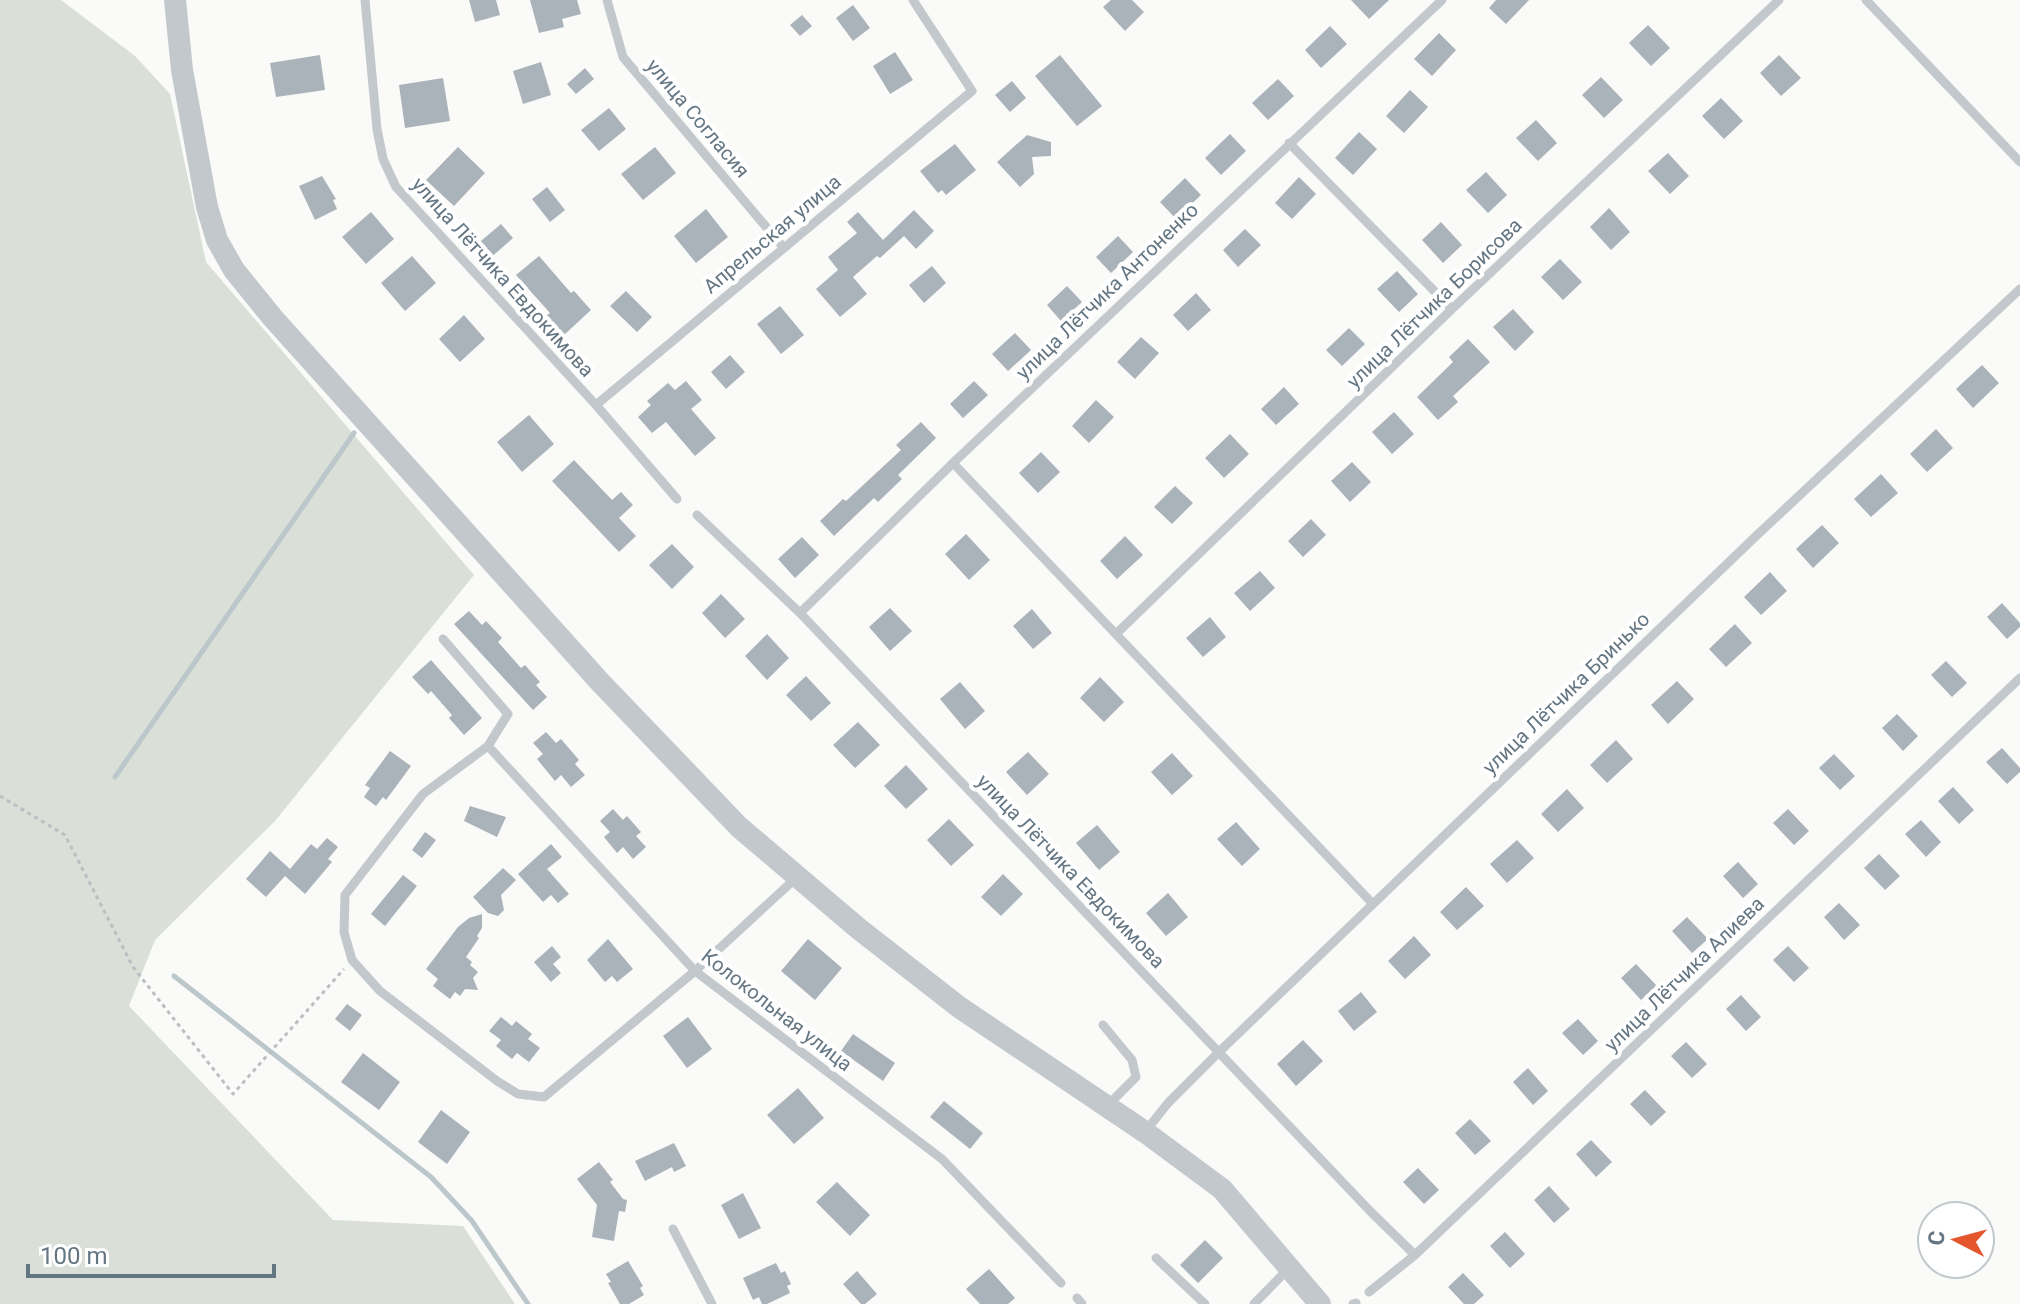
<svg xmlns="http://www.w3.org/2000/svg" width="2020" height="1304" viewBox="0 0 2020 1304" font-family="Roboto,sans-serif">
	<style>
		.green { fill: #dadfd7 }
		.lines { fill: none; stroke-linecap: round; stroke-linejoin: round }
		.stream { stroke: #bbc7cb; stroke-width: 5 }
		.building { fill: #aab3b9 }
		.path { stroke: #bbbfc2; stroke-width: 3; stroke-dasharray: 4 4; stroke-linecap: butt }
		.service { stroke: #c3c8cc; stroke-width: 9 }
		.tertiary { stroke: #c3c8cc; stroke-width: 22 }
		.labels { text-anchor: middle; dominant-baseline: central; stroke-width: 8; stroke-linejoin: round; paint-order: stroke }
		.street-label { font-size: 20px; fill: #657683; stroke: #fff }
	</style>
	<rect width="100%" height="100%" fill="#fafaf8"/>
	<!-- green -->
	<path class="green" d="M0 0H61L135 56 170 94 206 262 474 575 275 821 155 940 129 1006 333 1220 463 1226 515 1304H0Z"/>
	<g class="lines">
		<!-- stream -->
		<path class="stream" d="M115 777 354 433
			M174 976 431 1177 472 1221 528 1304"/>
	</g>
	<!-- building -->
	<path class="building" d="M469 0H496L500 15 475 22Z
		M530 0H577L581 14 562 19 564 27 539 33Z
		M1111 0H1132L1144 12 1125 31 1103 7Z
		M1351 0H1389L1369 19Z
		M1496 0H1529L1506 24 1489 8Z
		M853 5 870 28 853 41 836 18Z
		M802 15 812 26 800 36 790 25Z
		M1648 25 1670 48 1651 66 1629 43Z
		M1330 26 1347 44 1321 68 1305 50Z
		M1439 33 1456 50 1432 76 1414 59Z
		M895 52 913 80 890 94 873 66Z
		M320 55 325 90 276 97 270 63Z
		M1060 55 1102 106 1077 126 1035 76Z
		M1779 55 1801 78 1781 96 1760 73Z
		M541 62 551 95 523 104 513 71Z
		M585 68 594 79 576 94 567 84Z
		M1601 77 1623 100 1604 118 1582 95Z
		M443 78 450 121 405 128 399 85Z
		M1278 79 1294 96 1268 120 1252 103Z
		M1012 81 1026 98 1010 112 995 95Z
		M1410 90 1428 107 1404 133 1386 116Z
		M1721 98 1743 121 1724 139 1702 116Z
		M609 108 626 129 599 151 581 130Z
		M1536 120 1557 143 1538 161 1516 138Z
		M1359 132 1377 149 1353 175 1335 158Z
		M1230 134 1246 151 1221 175 1205 158Z
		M1027 135 1051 142V156L1032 157 1034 174 1020 187 997 162Z
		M955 144 976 170 946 195 942 190 938 193 920 171Z
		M458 147 485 173 454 206 426 180Z
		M655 147 676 173 643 200 621 174Z
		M1668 153 1689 176 1670 194 1648 171Z
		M1486 172 1507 195 1488 213 1466 190Z
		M322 176 336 199 333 200 337 209 315 220 299 186Z
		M1299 177 1316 194 1292 219 1275 203Z
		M1185 178 1201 195 1176 219 1160 202Z
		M547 187 565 210 550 222 532 199Z
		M1609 208 1630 232 1611 250 1590 227Z
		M706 209 728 237 696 263 674 236Z
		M914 210 934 231 916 249 904 236 880 258 877 256 853 277 867 294 840 317 816 289 838 270 828 257 857 233 847 222 858 212 883 240Z
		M371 212 394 239 366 264 342 237Z
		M1441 222 1462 245 1443 263 1422 240Z
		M501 224 513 238 488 260 475 246Z
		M1245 229 1261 245 1238 267 1223 250Z
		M1118 236 1133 252 1111 273 1096 257Z
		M412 256 436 283 405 311 381 283Z
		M539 256 571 293 574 291 591 310 564 335 546 316 550 313 516 275Z
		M1560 259 1582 282 1563 300 1541 277Z
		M932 266 946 283 924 303 909 285Z
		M1397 271 1418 294 1399 312 1377 289Z
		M1067 286 1082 302 1061 321 1047 305Z
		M626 291 652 317 637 332 610 306Z
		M1196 293 1211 310 1188 331 1173 315Z
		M780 306 804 335 781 354 757 324Z
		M1513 309 1534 332 1515 351 1493 327Z
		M464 315 485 339 460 362 439 339Z
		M1349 328 1365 344 1342 366 1326 350Z
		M1015 333 1031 350 1008 371 992 354Z
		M1141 337 1159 353 1135 379 1117 362Z
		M1468 339 1490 362 1453 396 1458 402 1438 420 1417 397 1453 362 1449 357Z
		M730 355 745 372 726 389 711 372Z
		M1982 365 1999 383 1973 408 1956 389Z
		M686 381 702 400 691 409 716 438 695 456 666 422 652 433 638 417 651 405 647 401 668 383 675 390Z
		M974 381 988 395 963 418 950 404Z
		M1284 387 1299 404 1276 425 1261 409Z
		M1096 400 1114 417 1089 443 1072 426Z
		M1394 412 1414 434 1392 454 1372 432Z
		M529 415 554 444 522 472 497 442Z
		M921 422 936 438 898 475 902 479 878 502 874 498 834 536 820 521 843 499 846 501 901 450 896 445Z
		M1936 429 1953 448 1927 472 1910 454Z
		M1230 434 1249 454 1224 478 1205 458Z
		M1041 452 1060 472 1038 493 1019 473Z
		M574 460 612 500 621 492 633 505 619 518 636 536 619 552 552 481Z
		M1352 462 1371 482 1350 502 1331 481Z
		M1881 474 1898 493 1871 517 1854 499Z
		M1175 486 1193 503 1172 524 1154 507Z
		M1311 519 1326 535 1303 557 1288 541Z
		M1822 525 1839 543 1813 568 1796 549Z
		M966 534 990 560 969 580 945 554Z
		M1125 536 1143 555 1117 579 1100 561Z
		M802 537 819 555 795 578 778 559Z
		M672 544 694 567 672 589 649 565Z
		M1260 571 1275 588 1250 611 1234 593Z
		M1770 572 1787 591 1761 615 1744 597Z
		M721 594 745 619 725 638 702 613Z
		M2002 603 2020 623V627L2007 639 1987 617Z
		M890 608 912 631 890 651 869 627Z
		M1032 609 1052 633 1033 649 1013 626Z
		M469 611 482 625 486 621 502 638 498 642 521 668 525 665 540 682 536 685 547 697 533 710 454 624Z
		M1210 617 1226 637 1203 657 1186 638Z
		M1735 624 1752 643 1726 667 1709 649Z
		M767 634 789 658 767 680 745 656Z
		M431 660 482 718 464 735 449 718 452 715 431 691 428 694 412 677Z
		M1946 661 1967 683 1952 697 1931 675Z
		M806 676 831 703 811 721 786 695Z
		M1100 677 1124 702 1104 722 1080 698Z
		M1677 681 1694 699 1668 724 1651 705Z
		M960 682 985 711 965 729 940 699Z
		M1897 714 1918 736 1903 751 1882 728Z
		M858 722 880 745 855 768 833 745Z
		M546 732 556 743 561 739 579 760 575 764 585 775 571 787 561 775 555 781 537 759 543 754 533 743Z
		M1616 740 1633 759 1607 783 1590 765Z
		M2002 748 2020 768V772L2007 784 1986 762Z
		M390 751 411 766 386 800 383 797 376 806 364 797 370 788 365 785Z
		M1028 752 1049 774 1027 795 1006 772Z
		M1172 753 1193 776 1172 795 1151 772Z
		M1834 754 1855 776 1840 790 1819 768Z
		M906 765 928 789 906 809 884 786Z
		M1953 787 1974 810 1959 824 1938 801Z
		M1567 789 1584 808 1558 832 1541 814Z
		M470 806 506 817 497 837 464 821Z
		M613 809 623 820 627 816 641 832 636 836 646 847 633 859 623 847 617 853 604 837 610 832 600 821Z
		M1788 809 1809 831 1794 845 1773 823Z
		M949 819 974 845 951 866 927 840Z
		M1921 820 1941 842 1926 857 1905 834Z
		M1236 822 1260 849 1242 866 1217 839Z
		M1097 825 1120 852 1099 870 1076 843Z
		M425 832 436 840 422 858 412 850Z
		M327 838 338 847 328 859 332 862 305 894 285 876 266 897 246 879 270 851 290 869 311 844 317 849Z
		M1517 840 1534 858 1507 883 1490 864Z
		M551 844 562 857 547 869 569 894 558 903 551 895 543 902 518 874Z
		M1879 854 1900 876 1885 890 1864 868Z
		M1738 862 1758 884 1743 898 1723 876Z
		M503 868 516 880 501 895 504 910 498 916 488 913 473 897Z
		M1003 874 1023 894 1001 916 981 897Z
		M403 875 417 886 385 926 371 914Z
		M1466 887 1484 906 1457 930 1440 912Z
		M1168 893 1188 917 1166 936 1146 913Z
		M1839 903 1860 925 1844 940 1824 917Z
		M482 914V928L477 936 479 938 466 957 472 962 470 965 478 972 473 978 478 990 465 989 460 996 455 992 450 999 433 986 438 979 426 969 458 927 469 918Z
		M1687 917 1708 939 1692 953 1672 931Z
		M1414 936 1431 955 1405 979 1388 961Z
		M608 939 633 969 617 982 612 976 605 982 587 960Z
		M808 939 842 968 815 1000 781 971Z
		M552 946 561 957 553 964 561 973 551 982 534 962Z
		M1788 946 1809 968 1794 982 1773 960Z
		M1636 964 1657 986 1641 1000 1621 978Z
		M1361 992 1377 1012 1354 1031 1338 1011Z
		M1741 995 1761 1017 1746 1031 1726 1009Z
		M347 1004 362 1015 350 1031 335 1019Z
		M501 1017 512 1026 516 1021 532 1034 528 1039 540 1048 529 1062 517 1053 512 1059 496 1046 501 1040 489 1031Z
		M688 1017 712 1049 687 1068 663 1036Z
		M1578 1019 1598 1041 1583 1055 1562 1033Z
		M853 1034 895 1063 883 1081 841 1051Z
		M1303 1040 1323 1061 1296 1086 1277 1064Z
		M1686 1042 1707 1064 1692 1078 1671 1056Z
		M363 1053 400 1082 379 1110 341 1082Z
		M1528 1068 1548 1091 1533 1105 1513 1082Z
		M798 1088 824 1118 794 1144 767 1115Z
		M1645 1090 1666 1112 1651 1126 1630 1104Z
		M944 1101 983 1133 970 1149 930 1117Z
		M441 1110 470 1132 447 1164 418 1142Z
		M1470 1119 1491 1141 1475 1155 1455 1133Z
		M1591 1140 1612 1162 1596 1177 1576 1154Z
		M674 1143 686 1166 674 1172 672 1167 645 1181 635 1161Z
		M599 1162 613 1180 610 1182 623 1199 627 1200 625 1212 619 1211 614 1241 592 1237 597 1205 577 1179Z
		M1418 1168 1439 1190 1424 1204 1403 1182Z
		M837 1182 870 1215 850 1236 816 1202Z
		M1549 1186 1570 1209 1554 1223 1534 1200Z
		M743 1193 761 1228 739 1239 721 1205Z
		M1505 1232 1525 1254 1510 1268 1490 1246Z
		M1205 1240 1223 1258 1198 1283 1180 1265Z
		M628 1261 643 1286 640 1288 644 1295 629 1304H620L608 1283 611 1282 606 1274Z
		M776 1263 781 1273 785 1271 791 1284 787 1286 790 1293 767 1304H762L759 1297 753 1300 743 1278Z
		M989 1269 1015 1298 1008 1304H980L966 1289Z
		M857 1271 877 1294 865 1304H861L843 1284Z
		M1463 1273 1484 1295 1474 1304H1464L1448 1287Z"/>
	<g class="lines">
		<!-- path -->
		<path class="path" d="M0 796 65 835 133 967 233 1094 344 969"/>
		<!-- service -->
		<path class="service" d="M365 0 377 129 383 159 396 187 596 405 677 499
			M607 0 623 57 783 247
			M1866 0 2020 162
			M1289 143 1452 309
			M596 405 972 91 913 0
			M953 463 1373 904
			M697 515 800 613 1371 1212 1415 1255
			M800 613 953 463 1442 0
			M1116 634 1452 309 1779 0
			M443 639 508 714 488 746 423 794 345 895 344 932 352 960 380 991 497 1081 518 1094 544 1097 695 971 797 877
			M488 746 695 971 942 1159 1061 1283
			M1103 1025 1132 1060 1136 1077 1106 1107
			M1145 1132 1168 1103 1219 1052 1755 537 2020 289
			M673 1229 712 1304
			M1156 1258 1205 1304
			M1369 1292 1415 1255 2020 678
			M1077 1298 1082 1304
			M1254 1304 1288 1269
			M1353 1304 1356 1303"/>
		<!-- tertiary -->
		<path class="tertiary" d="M175 0 182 70 207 207 217 240 234 270 272 317 600 682 739 827 859 929 959 1007 1145 1132 1222 1189 1320 1304"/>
	</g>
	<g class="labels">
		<!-- street labels -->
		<g class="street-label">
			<text transform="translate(698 118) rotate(50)">улица Согласия</text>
			<text transform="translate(772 234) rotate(-40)">Апрельская улица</text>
			<text transform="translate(503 277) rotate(48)">улица Лётчика Евдокимова</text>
			<text transform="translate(1107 291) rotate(-44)">улица Лётчика Антоненко</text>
			<text transform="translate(1434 303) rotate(-44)">улица Лётчика Борисова</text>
			<text transform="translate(1566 693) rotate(-44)">улица Лётчика Бринько</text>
			<text transform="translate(1071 871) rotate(46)">улица Лётчика Евдокимова</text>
			<text transform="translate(1684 974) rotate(-44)">улица Лётчика Алиева</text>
			<text transform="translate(777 1010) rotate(38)">Колокольная улица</text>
		</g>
	</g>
	<!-- north arrow -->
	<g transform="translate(1956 1240) rotate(276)"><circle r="38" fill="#ffffff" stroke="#c1c8cd" stroke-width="2"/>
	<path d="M0-6L14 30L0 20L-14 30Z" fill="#e4572e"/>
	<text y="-12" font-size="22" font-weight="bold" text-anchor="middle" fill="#657683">С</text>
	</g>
	<!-- scale -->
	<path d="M28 1264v12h246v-12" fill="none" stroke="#657683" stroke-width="4"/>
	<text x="40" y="1264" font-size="24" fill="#657683" stroke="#ffffff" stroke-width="6" paint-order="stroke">100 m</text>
</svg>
